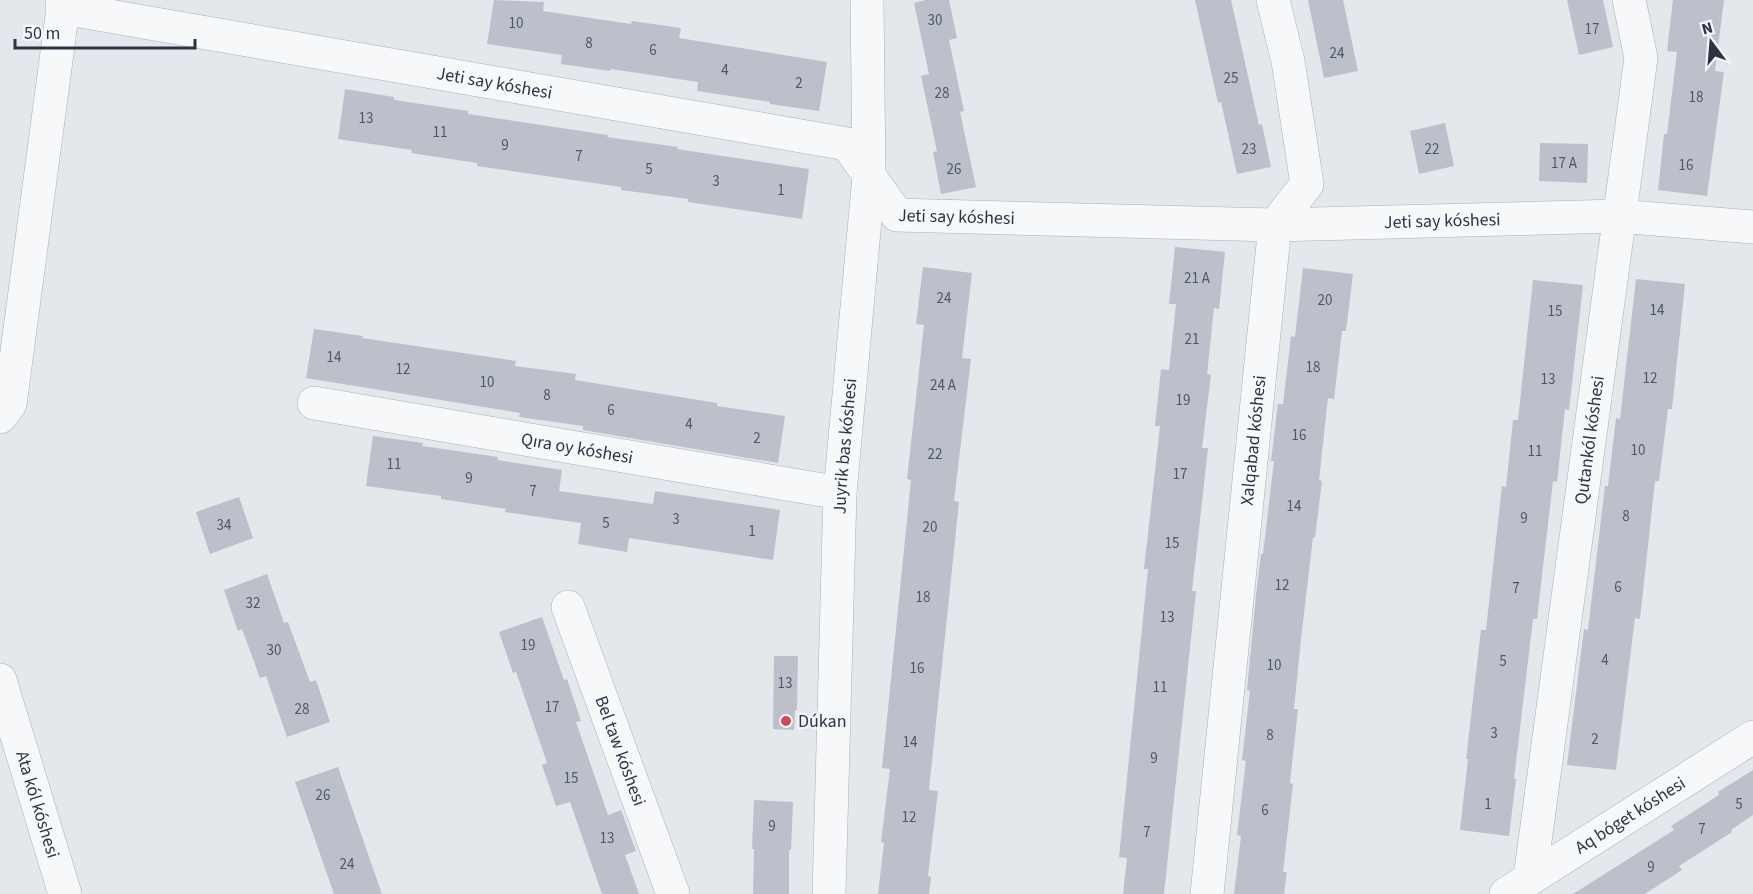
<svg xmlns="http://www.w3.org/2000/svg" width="1753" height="894" viewBox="0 0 1753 894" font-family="'Source Sans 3',sans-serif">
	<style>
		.building { fill: #bbc0ca }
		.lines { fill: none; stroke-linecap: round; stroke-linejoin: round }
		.minor-casing { stroke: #a9aeb7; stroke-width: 34 }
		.minor { stroke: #f7f8fa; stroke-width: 33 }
		.poi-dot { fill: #d1495b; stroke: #f4f6f9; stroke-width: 2 }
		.labels { text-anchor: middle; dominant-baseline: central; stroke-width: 4.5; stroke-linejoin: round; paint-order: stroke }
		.number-label { font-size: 15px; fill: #4f5766 }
		.street-label { font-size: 18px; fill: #2b3445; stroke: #f4f6f9 }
		.poi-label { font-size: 18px; fill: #2b3445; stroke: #f4f6f9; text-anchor: start }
	</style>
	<rect width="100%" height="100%" fill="#e4e7ec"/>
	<!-- building -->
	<path class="building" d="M494 0 544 2 543 11 631 24 632 21 681 28 679 38 827 62 819 111 770 104V102L697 91 698 82 611 69 610 71 561 64 562 55 487 44Z
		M926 0H949L957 38 949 40 964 111 960 112 976 187 941 194 933 152 937 151 921 76 929 74 914 3Z
		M1195 0H1231L1259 125 1262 124 1271 167 1237 174 1221 102 1218 103Z
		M1308 0H1343L1358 71 1324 78Z
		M1567 0H1603L1613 47 1579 55Z
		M1673 0H1724L1715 71 1724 72 1707 196 1658 190 1664 134H1667L1677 52 1667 51Z
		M345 89 394 97V100L468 111V114L608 135 607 137 678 147 677 149 809 169 802 219 688 202V199L621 190V187L477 166V163L411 153 412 150 338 139Z
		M1445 123 1454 166 1419 174 1410 131Z
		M1540 143 1588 144 1587 183 1539 181Z
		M1175 247 1225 252 1219 309 1214 308 1207 374 1211 375 1202 448H1208L1192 591H1196L1164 894H1123L1127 858 1119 857 1148 569H1144L1160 426H1155L1161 369 1169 370 1176 304H1169Z
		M923 267 972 273 962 358 971 359 954 501 959 502 929 790 938 791 928 876 931 877 929 894H878L884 843 881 842 890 769 882 768 911 480 907 479 924 325 916 324Z
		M1303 268 1353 274 1346 331H1342L1334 399 1328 398 1319 480 1322 481 1315 538 1313 537 1301 639 1294 709H1298L1290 783 1293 784 1283 872H1287L1284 894H1234L1241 836 1237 835 1246 761 1242 760 1250 691 1247 690 1256 595 1261 554H1263L1274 461H1271L1278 404H1283L1291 336 1295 337Z
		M1636 279 1685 284 1672 409H1668L1659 481H1655L1640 619 1635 618 1616 770 1567 765 1584 629 1588 630 1605 486H1608L1616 418 1620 419Z
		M1533 280 1583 285 1569 410 1565 409 1557 482 1553 481 1537 619H1533L1514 779H1516L1509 836 1460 830 1468 759H1466L1481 630H1486L1502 486 1506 487 1513 420H1518Z
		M314 329 363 336 362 338 516 361 515 366 576 374 575 380 717 403V406L785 416 778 463 583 430V426L519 417 520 413 306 378Z
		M373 436 423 443 422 446 498 457 497 460 562 470 559 491 653 504 655 491 780 510 773 560 629 538 627 552 578 544 581 523 505 512 506 509 441 499V496L366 486Z
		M239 497 253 538 210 554 196 512Z
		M267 574 284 623 288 622 310 682 316 680 330 722 287 737 266 676 260 678 242 629 238 631 224 590Z
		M542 617 564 680 567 679 581 721 576 722 608 815 621 810 636 851 625 855 639 894H602L570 802 556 806 542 765 547 763 516 672 513 673 499 632Z
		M774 656H798L797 710H795L794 730 773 729Z
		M338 767 352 808 382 894H334L295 782Z
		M1753 770V815L1731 830 1732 832 1679 866 1682 870 1645 894H1573L1674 830 1671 826 1719 795 1718 792Z
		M754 800 793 802 791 850H789V894H753L754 849H752Z"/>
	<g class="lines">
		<!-- minor casing -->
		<g class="minor-casing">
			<g id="minor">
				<path id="s1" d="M63 8 847 144 897 215 1275 225 1618 216 1753 227"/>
				<path id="s2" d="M314 403 840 493"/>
				<path d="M0 417 10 404 63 8 62 0"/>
				<path id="s3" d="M568 607 673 894"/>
				<path id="s4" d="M0 680 65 894"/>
				<path id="s5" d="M1530 878 1641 58 1629 0"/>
				<path id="s6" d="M829 894 840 493 869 176 867 0"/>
				<path id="s7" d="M1207 894 1275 225 1307 184 1288 61 1273 0"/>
				<path id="s8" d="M1506 894 1753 737"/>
			</g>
		</g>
		<!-- minor -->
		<use href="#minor" class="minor"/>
	</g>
	<!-- markers -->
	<circle class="poi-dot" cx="786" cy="721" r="6"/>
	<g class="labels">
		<!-- number labels -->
		<g class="number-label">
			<text x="935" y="20">30</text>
			<text x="516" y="23">10</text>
			<text x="1592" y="29">17</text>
			<text x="589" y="43">8</text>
			<text x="653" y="50">6</text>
			<text x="1337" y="53">24</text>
			<text x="725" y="70">4</text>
			<text x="1231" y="78">25</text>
			<text x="799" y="83">2</text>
			<text x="942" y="93">28</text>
			<text x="1696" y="97">18</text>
			<text x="366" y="118">13</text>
			<text x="440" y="132">11</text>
			<text x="505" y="145">9</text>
			<text x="1249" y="149">23</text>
			<text x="1432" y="149">22</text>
			<text x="579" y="156">7</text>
			<text x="1564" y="163">17 А</text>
			<text x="1686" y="165">16</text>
			<text x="649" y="169">5</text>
			<text x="954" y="169">26</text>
			<text x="716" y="181">3</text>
			<text x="781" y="190">1</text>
			<text x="1197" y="278">21 А</text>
			<text x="944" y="298">24</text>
			<text x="1325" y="300">20</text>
			<text x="1657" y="310">14</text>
			<text x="1555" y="311">15</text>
			<text x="1192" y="339">21</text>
			<text x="334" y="357">14</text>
			<text x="1313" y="367">18</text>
			<text x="403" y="369">12</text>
			<text x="1650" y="378">12</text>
			<text x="1548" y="379">13</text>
			<text x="487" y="382">10</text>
			<text x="943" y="385">24 А</text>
			<text x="547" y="395">8</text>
			<text x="1183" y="400">19</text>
			<text x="611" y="410">6</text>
			<text x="689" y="424">4</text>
			<text x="1299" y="435">16</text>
			<text x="757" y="438">2</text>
			<text x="1638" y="450">10</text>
			<text x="1535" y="451">11</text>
			<text x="935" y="454">22</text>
			<text x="394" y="464">11</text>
			<text x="1180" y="474">17</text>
			<text x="469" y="478">9</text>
			<text x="533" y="491">7</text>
			<text x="1294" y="506">14</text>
			<text x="1626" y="516">8</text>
			<text x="1524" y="518">9</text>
			<text x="676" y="519">3</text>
			<text x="606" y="523">5</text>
			<text x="224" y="525">34</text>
			<text x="930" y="527">20</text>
			<text x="752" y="531">1</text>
			<text x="1172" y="543">15</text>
			<text x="1282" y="585">12</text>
			<text x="1618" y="587">6</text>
			<text x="1516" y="588">7</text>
			<text x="923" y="597">18</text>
			<text x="253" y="603">32</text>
			<text x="1167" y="617">13</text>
			<text x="528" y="645">19</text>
			<text x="274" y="650">30</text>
			<text x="1605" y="660">4</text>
			<text x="1503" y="661">5</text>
			<text x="1274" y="665">10</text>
			<text x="917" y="668">16</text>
			<text x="785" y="683">13</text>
			<text x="1160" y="687">11</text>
			<text x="552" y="707">17</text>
			<text x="302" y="709">28</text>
			<text x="1494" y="733">3</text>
			<text x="1270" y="735">8</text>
			<text x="1595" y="739">2</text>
			<text x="910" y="742">14</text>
			<text x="1154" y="758">9</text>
			<text x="571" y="778">15</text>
			<text x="323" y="795">26</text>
			<text x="1488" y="804">1</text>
			<text x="1739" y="804">5</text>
			<text x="1265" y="810">6</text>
			<text x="909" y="817">12</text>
			<text x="772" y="826">9</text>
			<text x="1702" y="829">7</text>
			<text x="1147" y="832">7</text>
			<text x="607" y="838">13</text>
			<text x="347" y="864">24</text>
			<text x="1651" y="867">9</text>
		</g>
		<!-- street labels -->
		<g class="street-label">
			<text stroke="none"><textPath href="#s1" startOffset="438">Jeti say kóshesi</textPath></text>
			<text stroke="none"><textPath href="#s1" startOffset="942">Jeti say kóshesi</textPath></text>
			<text stroke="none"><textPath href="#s1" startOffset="1428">Jeti say kóshesi</textPath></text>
			<text stroke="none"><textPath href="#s5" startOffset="442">Qutankól kóshesi</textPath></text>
			<text stroke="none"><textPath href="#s7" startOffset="456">Xalqabad kóshesi</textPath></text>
			<text stroke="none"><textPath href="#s6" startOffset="448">Juyrik bas kóshesi</textPath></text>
			<text stroke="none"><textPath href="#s2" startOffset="267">Qıra oy kóshesi</textPath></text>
			<text stroke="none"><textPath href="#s3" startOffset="153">Bel taw kóshesi</textPath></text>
			<text stroke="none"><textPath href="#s4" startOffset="130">Ata kól kóshesi</textPath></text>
			<text stroke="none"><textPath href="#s8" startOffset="147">Aq bóget kóshesi</textPath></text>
		</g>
		<!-- poi labels -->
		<g class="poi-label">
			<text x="798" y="721">Dúkan</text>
		</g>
	</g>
	<!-- north arrow -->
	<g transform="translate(1711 42) rotate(344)" stroke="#f4f6f9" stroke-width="4.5" paint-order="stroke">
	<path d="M0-4.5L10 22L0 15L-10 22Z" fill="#2b3445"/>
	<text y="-9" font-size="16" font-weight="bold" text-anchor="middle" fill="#2b3445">N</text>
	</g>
	<!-- scale -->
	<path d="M15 39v9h180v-9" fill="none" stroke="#2b3445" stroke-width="3"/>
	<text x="24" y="39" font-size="18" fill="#2b3445" stroke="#f4f6f9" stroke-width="4.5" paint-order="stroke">50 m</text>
</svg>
